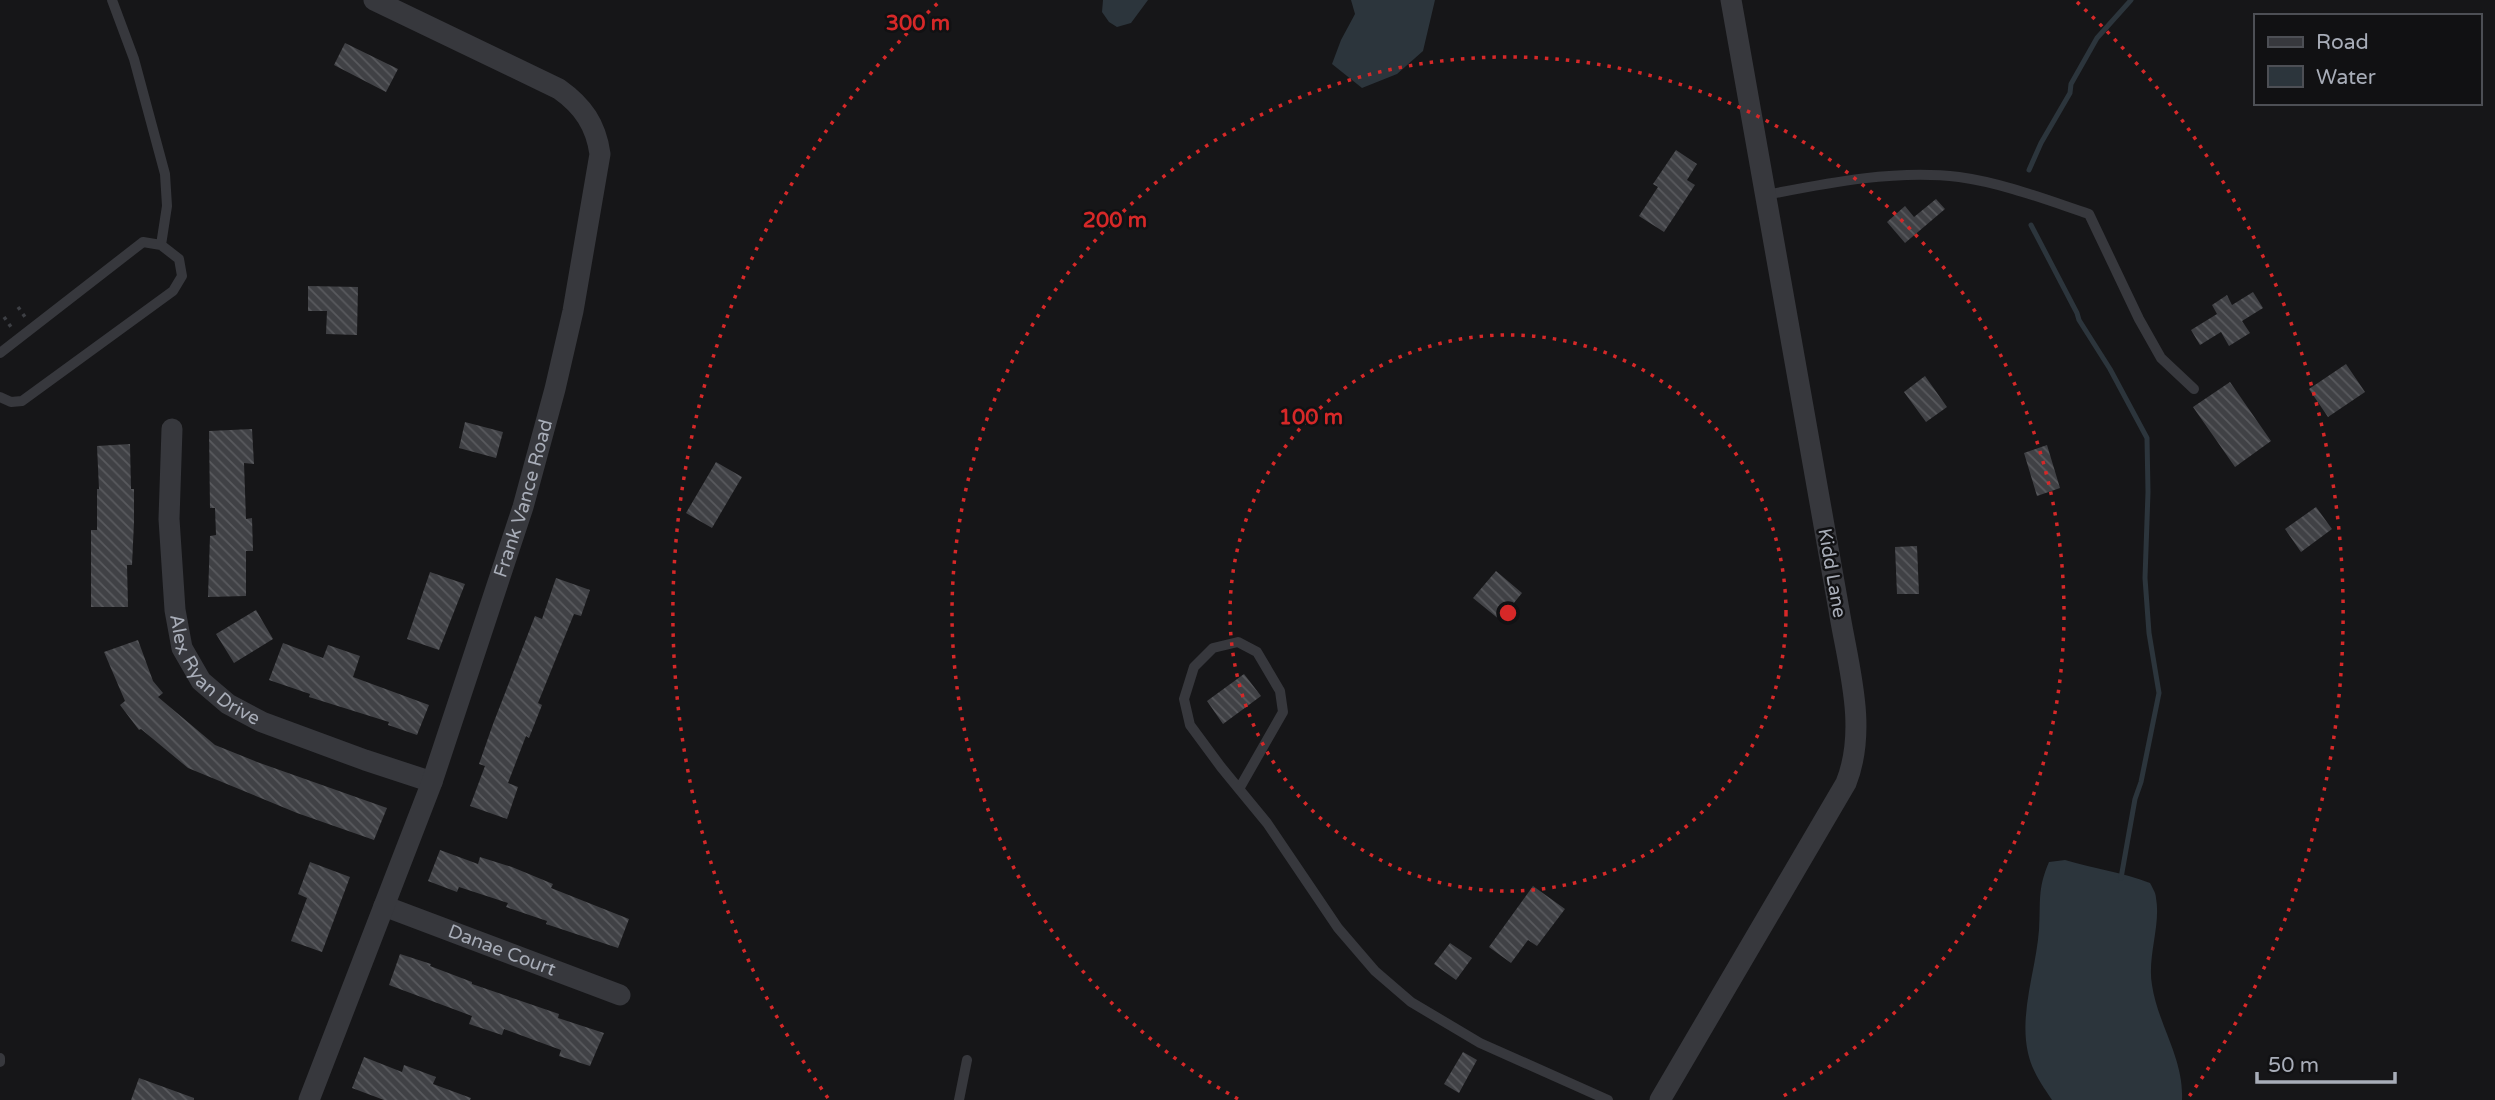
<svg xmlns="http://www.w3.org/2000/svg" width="2495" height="1100" viewBox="0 0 2495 1100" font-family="'Varela Round',sans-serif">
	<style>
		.water { fill: #2c353c }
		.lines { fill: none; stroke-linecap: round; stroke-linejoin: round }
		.stream { stroke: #2c353c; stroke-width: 5 }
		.building { fill: url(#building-back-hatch) }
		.path { stroke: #3d3f44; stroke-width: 3.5; stroke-dasharray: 3.5 5; stroke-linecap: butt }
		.lane { stroke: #37383d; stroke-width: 10 }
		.street { stroke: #37383d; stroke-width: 21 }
		.ring { fill: none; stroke: #d62828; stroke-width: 3.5; stroke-dasharray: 3.5 7 }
		.labels { text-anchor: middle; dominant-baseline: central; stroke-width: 5; stroke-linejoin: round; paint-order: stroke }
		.street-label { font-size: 19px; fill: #a8adb8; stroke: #111113 }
		.centre { fill: #d62828; stroke: #111113; stroke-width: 3.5 }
		.ring-label { font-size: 21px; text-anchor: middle; font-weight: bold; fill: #d62828; stroke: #111113; stroke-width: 5; stroke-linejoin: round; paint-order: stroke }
	</style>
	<defs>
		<pattern id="building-back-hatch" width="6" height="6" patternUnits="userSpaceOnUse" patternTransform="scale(1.75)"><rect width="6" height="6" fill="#404145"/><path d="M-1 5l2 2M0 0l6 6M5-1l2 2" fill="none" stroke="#595a5e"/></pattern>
	</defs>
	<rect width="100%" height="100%" fill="#161618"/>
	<!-- water -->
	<path class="water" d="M1103 0H1148L1131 23 1117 27 1109 22 1102 12Z
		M1351 0H1435L1423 51 1397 74 1362 88 1332 64 1341 40 1355 14Z
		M2065 860C2094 869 2122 872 2150 883 2152 887 2156 893 2156 898 2161 925 2147 957 2152 985 2158 1025 2184 1058 2182 1100H2052C2042 1085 2032 1071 2028 1053 2019 1013 2036 970 2039 930 2041 901 2037 890 2049 862Z"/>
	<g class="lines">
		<!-- stream -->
		<path class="stream" d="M2029 170 2041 143 2070 93 2071 84 2097 38 2131 0
			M2031 225 2077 313 2079 320 2110 369 2147 438 2148 492 2145 578 2149 633 2159 693 2141 782 2135 799 2121 878"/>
	</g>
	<!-- building -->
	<path class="building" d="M345 43 398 69 386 92 334 65Z
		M1676 150 1697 164 1687 180 1695 185 1664 232 1639 216 1658 187 1653 184Z
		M1936 199 1945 209 1905 243 1887 222 1905 206 1914 217Z
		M308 286 358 287 357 335 326 334 327 311H308Z
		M2253 292 2263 308 2242 321 2250 333 2229 346 2221 332 2200 345 2191 330 2217 314 2212 305 2227 295 2232 305Z
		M2346 364 2365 392 2328 417 2309 389Z
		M1925 376 1947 407 1926 422 1904 392Z
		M2230 382 2271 441 2235 467 2193 407Z
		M465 422 503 432 496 458 459 448Z
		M252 429 254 464 244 463 246 519 252 518 253 551H246V596L208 597 210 536 216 535 215 508H210L209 431Z
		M130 444 131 489H134V522L132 565H127L128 607H91V530H97V489H99L97 446Z
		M2047 445 2060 488 2037 496 2024 453Z
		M716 462 742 477 712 528 686 513Z
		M2316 507 2332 529 2301 552 2285 529Z
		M1917 546 1919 594H1897L1895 547Z
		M1496 571 1522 593 1500 620 1473 598Z
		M430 572 465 584 439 650 407 639Z
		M556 578 590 590 581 616 574 614 538 703 542 705 529 738 526 736 508 783 518 787 507 819 470 806 485 766 479 764 493 724 535 616 542 619Z
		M256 610 273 639 234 663 216 634Z
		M138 640 153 681 163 693 158 697 215 745 257 762 387 808 374 840 297 813 188 768 141 729 139 730 120 705 125 701 104 652Z
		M283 643 323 658 328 645 360 656 353 677 429 705 417 735 388 725 389 722 309 697 310 694 269 680Z
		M1244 674 1261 696 1223 724 1207 701Z
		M440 850 478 864 480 857 512 867 553 884 551 888 629 919 618 948 546 924 547 921 506 907 508 903 459 887 457 892 428 881Z
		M310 862 350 877 322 952 291 941 307 898 298 894Z
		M1533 886 1565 909 1537 946 1528 940 1511 963 1489 947Z
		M1450 943 1472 958 1456 980 1434 964Z
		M400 954 431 964 430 966 472 982V984L559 1014 558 1018 604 1033 590 1066 559 1056 561 1050 504 1029 502 1035 469 1024 472 1016 389 985Z
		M1463 1052 1477 1060 1459 1093 1444 1084Z
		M364 1057 402 1072 404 1065 436 1077 433 1084 471 1098 470 1100H384L352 1088Z
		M139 1078 194 1098V1100H131Z"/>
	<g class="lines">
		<!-- path -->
		<path class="path" d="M18 307 25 317
			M4 317 11 327"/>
		<!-- lane -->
		<path class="lane" d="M112 0 134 59 165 174 167 206 161 245
			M1766 195C1827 183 1897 169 1959 177 2003 183 2047 200 2089 214L2139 319 2161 358 2194 389
			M0 353 143 242 161 245 179 259 182 276 173 291 22 401 11 402 0 397
			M1239 789 1283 712 1280 691 1257 652 1238 642 1213 648 1194 667 1184 699 1190 725 1221 767 1239 789 1267 823 1338 928 1375 971 1411 1002 1480 1043 1608 1100
			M0 1058V1062
			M959 1100 967 1060"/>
		<!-- street -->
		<g class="street">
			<path id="s1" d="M172 429 169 519 175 610 182 648 201 681 228 704 262 722 365 760 432 782"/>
			<path id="s2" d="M384 906 620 995"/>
			<path id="s3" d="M309 1100 432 782 523 507 555 389 573 311 600 154C596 125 583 106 559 89L374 0"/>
			<path d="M1660 1100 1846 783C1868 728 1848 666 1839 610L1731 0"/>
		</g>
	</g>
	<!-- distance rings -->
	<g class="ring">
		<circle cx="1508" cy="613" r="278"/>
		<path d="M1238 1099A556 556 0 1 1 1778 1099"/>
		<path d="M828 1098A835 835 0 0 1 939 2M2077 2A835 835 0 0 1 2188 1098"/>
	</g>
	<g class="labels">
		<!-- street labels -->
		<g class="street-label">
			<text stroke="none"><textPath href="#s3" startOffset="639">Frank Vance Road</textPath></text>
			<text transform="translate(1832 573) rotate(80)">Kidd Lane</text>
			<text stroke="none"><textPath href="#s1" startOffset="257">Alex Ryan Drive</textPath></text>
			<text stroke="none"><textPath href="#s2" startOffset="126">Danae Court</textPath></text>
		</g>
	</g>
	<circle cx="1508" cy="613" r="10" class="centre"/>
	<g class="ring-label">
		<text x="918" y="30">300 m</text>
		<text x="1115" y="227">200 m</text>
		<text x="1311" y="424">100 m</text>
	</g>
	<!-- legend -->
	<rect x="2254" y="14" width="228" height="91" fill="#111113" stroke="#4d4f55" stroke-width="2"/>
	<rect x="2268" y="37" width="35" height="10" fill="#37383d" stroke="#4d4f55" stroke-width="2"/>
	<text x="2316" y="49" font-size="21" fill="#a8adb8">Road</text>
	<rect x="2268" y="66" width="35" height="21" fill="#2c353c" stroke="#4d4f55" stroke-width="2"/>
	<text x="2316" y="84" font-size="21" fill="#a8adb8">Water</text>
	<!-- scale -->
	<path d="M2257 1072v10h138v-10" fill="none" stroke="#a8adb8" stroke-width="3.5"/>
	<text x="2268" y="1072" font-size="21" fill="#a8adb8" stroke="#111113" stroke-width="5" paint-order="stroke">50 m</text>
</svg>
